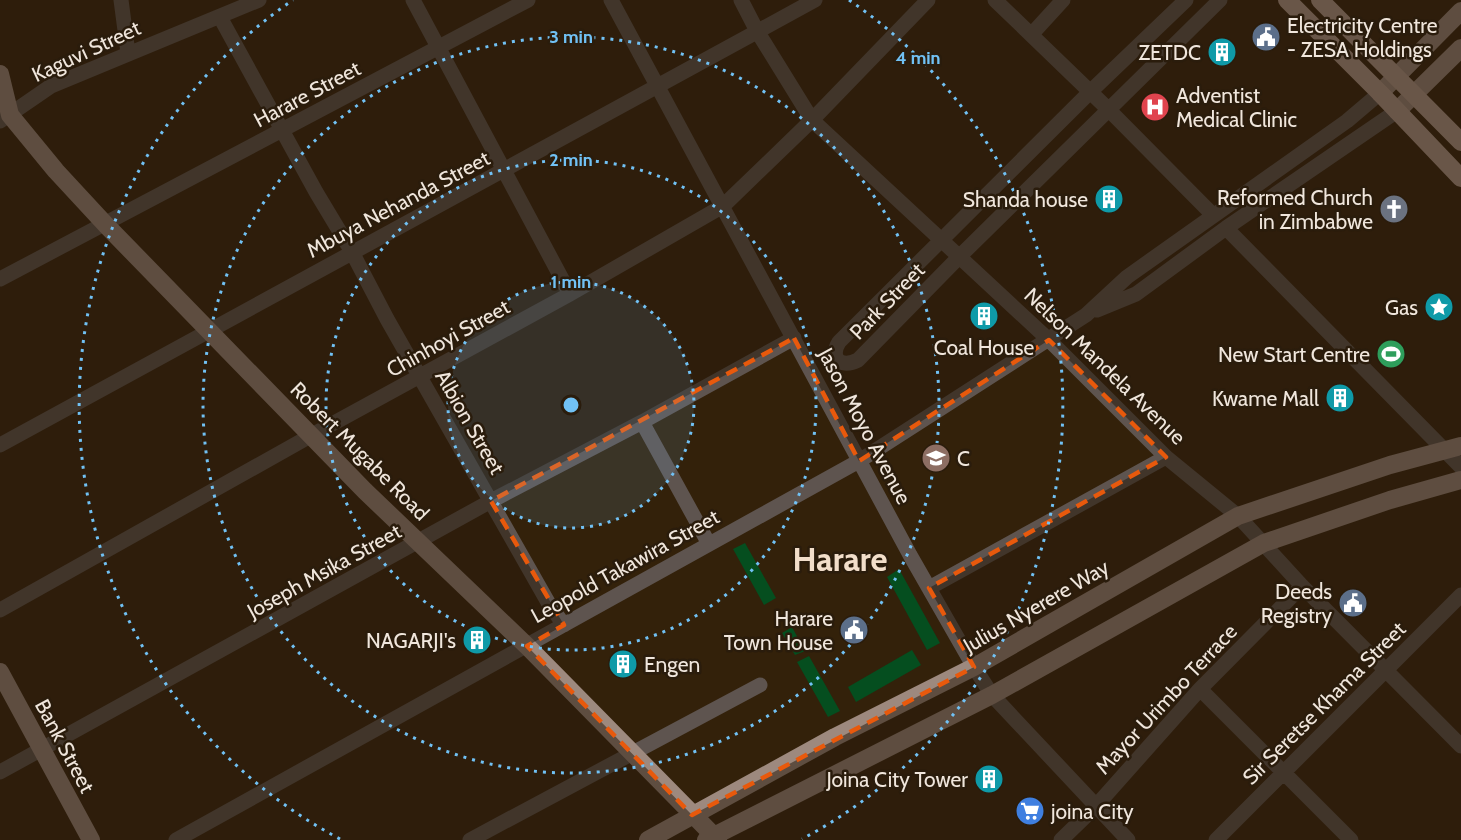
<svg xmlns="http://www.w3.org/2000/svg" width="1461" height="840" viewBox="0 0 1461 840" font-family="Cabin,sans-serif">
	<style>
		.built { fill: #33210a }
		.green { fill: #054e1f }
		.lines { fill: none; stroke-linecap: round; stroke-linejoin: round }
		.minor { stroke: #5e544f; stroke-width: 15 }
		.major { stroke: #9d897e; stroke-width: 18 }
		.highway { stroke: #b79e91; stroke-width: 18 }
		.marked { fill: none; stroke: #e8590c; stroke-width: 4.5; stroke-dasharray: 12 8; stroke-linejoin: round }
		.ring { fill: none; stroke: #71c1f4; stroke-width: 3; stroke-dasharray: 3 6 }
		.labels { text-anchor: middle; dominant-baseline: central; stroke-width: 5; stroke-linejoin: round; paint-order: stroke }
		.poi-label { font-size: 21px; fill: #f0e6dc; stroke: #2a1c0c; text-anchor: end }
		.street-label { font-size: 21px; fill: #f0e6dc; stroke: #2a1c0c }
		.town-label { font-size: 33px; font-weight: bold; fill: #f2deca; stroke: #2a1c0c }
		.centre { fill: #71c1f4; stroke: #2a1c0c; stroke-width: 3 }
		.ring-label { font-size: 18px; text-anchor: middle; font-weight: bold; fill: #71c1f4; stroke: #2a1c0c; stroke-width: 5; stroke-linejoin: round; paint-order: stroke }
	</style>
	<rect width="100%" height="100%" fill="#2a1c0c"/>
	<!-- built -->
	<path class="built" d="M0 0H1461V840H0Z"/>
	<!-- green -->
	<path class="green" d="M745 543 776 598 764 605 733 549Z
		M899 569 940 643 927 650 887 577Z
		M792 627 805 651 795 655 782 633Z
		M912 650 921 665 856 702 848 687Z
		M809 656 840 711 828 717 797 662Z"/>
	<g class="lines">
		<!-- minor -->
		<path class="minor" d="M121 0 128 53
			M413 0 570 294
			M611 0 910 555 974 667 992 695 1128 840
			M741 0 757 31 812 120 1049 340 1166 457 1238 516 1302 586 1461 746
			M995 0 1108 109 1213 215
			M1186 0 1090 92 839 342C829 358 841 369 858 360L960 256 1220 0
			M220 17 316 192 352 252 387 319 549 604 564 625
			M1031 35 1063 0
			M0 121 51 86 259 0
			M1226 228 1461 467
			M0 279 528 0
			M1097 310 1136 294 1226 228 1397 111
			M642 422 709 544
			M0 445 815 0
			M929 588 1166 457
			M0 610 312 435 570 294 723 206 812 120 928 0
			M1200 689 1351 840
			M0 772 491 501 642 422 794 338
			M176 840 859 461 1086 315 1127 277 1347 121 1380 93
			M470 840 760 685
			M1061 840 1096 806 1200 689 1302 586
			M1216 840 1461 595"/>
		<!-- major -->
		<path class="major" d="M0 74 10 115 56 171 106 225 365 491 527 646 718 840
			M1380 93 1461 11
			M1397 111 1461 48
			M0 672 91 840
			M648 840 835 737 974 667 1238 516 1390 465 1461 446
			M706 840 992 695 1264 543 1390 500 1461 480"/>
		<!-- highway -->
		<path class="highway" d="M1287 0 1380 93 1461 178
			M1320 0 1461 142"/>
	</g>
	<!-- marked area -->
	<path d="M0 0H1461V840H0ZM794 338 859 461 1049 340 1166 457 929 588 974 667 692 815 527 646 564 625 491 501Z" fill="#2a1c0c" fill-opacity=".55" fill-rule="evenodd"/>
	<path class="marked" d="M794 338 859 461 1049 340 1166 457 929 588 974 667 692 815 527 646 564 625 491 501Z"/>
	<!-- distance rings -->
	<circle cx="571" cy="405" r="123" fill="#71c1f4" fill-opacity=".12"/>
	<g class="ring">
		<circle cx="571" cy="405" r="123"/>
		<circle cx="571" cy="405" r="245"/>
		<circle cx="571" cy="405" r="368"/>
		<path d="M340 839A491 491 0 0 1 293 0M849 0A491 491 0 0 1 802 839"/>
	</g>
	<!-- icons -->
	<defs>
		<g id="civic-disc" transform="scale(1.5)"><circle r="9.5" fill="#5c6f8a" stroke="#2a1c0c"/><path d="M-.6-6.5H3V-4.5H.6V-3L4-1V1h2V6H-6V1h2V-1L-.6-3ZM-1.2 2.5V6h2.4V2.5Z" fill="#fff"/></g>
		<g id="building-disc" transform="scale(1.5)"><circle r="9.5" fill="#0f9aa8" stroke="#2a1c0c"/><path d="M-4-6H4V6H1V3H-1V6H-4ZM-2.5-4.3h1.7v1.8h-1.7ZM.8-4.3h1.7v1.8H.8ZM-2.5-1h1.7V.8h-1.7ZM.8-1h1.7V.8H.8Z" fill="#fff"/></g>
		<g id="hospital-disc" transform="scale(1.5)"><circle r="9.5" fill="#e0444e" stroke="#2a1c0c"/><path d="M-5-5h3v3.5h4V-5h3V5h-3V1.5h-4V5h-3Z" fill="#fff"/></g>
		<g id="church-disc" transform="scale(1.5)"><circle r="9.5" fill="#6b7280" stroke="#2a1c0c"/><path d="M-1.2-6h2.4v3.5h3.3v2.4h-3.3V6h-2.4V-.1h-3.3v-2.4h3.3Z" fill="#fff"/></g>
		<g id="sight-disc" transform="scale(1.5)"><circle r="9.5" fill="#0f9aa8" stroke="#2a1c0c"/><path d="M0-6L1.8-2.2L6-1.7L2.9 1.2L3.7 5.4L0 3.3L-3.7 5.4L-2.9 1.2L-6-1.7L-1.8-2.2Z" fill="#fff"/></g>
		<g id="stadium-disc" transform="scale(1.5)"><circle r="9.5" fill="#2e9e5b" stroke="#2a1c0c"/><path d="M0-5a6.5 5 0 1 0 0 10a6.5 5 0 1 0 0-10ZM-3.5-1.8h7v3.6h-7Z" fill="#fff"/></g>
		<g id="university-disc" transform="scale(1.5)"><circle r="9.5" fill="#8d6e63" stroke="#2a1c0c"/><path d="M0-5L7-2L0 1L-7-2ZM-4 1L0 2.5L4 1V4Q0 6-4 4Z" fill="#fff"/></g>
		<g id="supermarket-disc" transform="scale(1.5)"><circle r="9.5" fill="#3f7fe0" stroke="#2a1c0c"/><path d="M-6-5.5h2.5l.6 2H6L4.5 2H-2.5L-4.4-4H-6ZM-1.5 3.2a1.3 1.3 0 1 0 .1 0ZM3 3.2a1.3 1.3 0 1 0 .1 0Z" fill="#fff"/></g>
	</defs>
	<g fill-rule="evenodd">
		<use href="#civic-disc" x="1266" y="37"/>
		<use href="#building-disc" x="1222" y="52"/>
		<use href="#hospital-disc" x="1155" y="107"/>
		<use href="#building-disc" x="1109" y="199"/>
		<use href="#church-disc" x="1394" y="209"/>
		<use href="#sight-disc" x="1439" y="307"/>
		<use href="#building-disc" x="984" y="316"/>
		<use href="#stadium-disc" x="1391" y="354"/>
		<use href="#building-disc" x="1340" y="398"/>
		<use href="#university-disc" x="936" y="458"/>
		<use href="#civic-disc" x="1353" y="603"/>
		<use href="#civic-disc" x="854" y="630"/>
		<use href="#building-disc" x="477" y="640"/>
		<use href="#building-disc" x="623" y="664"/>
		<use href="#building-disc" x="989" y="779"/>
		<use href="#supermarket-disc" x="1030" y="811"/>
	</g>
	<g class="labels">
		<!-- poi labels -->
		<g class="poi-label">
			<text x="1287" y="25" text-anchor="start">Electricity Centre<tspan x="1287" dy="24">- ZESA Holdings</tspan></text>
			<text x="1201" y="52">ZETDC</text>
			<text x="1176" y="95" text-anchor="start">Adventist<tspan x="1176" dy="24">Medical Clinic</tspan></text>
			<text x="1373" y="197">Reformed Church<tspan x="1373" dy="24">in Zimbabwe</tspan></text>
			<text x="1088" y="199">Shanda house</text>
			<text x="1418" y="307">Gas</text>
			<text x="984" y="347" text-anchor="middle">Coal House</text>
			<text x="1370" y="354">New Start Centre</text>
			<text x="1319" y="398">Kwame Mall</text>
			<text x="957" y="458" text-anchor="start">C</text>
			<text x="1332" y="591">Deeds<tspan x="1332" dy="24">Registry</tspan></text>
			<text x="833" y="618">Harare<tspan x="833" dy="24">Town House</tspan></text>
			<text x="456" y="640">NAGARJI's</text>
			<text x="644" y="664" text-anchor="start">Engen</text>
			<text x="968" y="779">Joina City Tower</text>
			<text x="1051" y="811" text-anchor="start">joina City</text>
		</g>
		<!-- street labels -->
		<g class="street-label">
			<text transform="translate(86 51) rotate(-25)">Kaguvi Street</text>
			<text transform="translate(307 94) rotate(-28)">Harare Street</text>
			<text transform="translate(398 204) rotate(-28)">Mbuya Nehanda Street</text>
			<text transform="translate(887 301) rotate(-46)">Park Street</text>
			<text transform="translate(448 338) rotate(-29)">Chinhoyi Street</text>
			<text transform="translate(1105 366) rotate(44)">Nelson Mandela Avenue</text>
			<text transform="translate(470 422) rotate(60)">Albion Street</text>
			<text transform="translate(865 426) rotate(62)">Jason Moyo Avenue</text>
			<text transform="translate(360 451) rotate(45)">Robert Mugabe Road</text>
			<text transform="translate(625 566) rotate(-29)">Leopold Takawira Street</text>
			<text transform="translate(324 571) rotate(-29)">Joseph Msika Street</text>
			<text transform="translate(1036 606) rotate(-30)">Julius Nyerere Way</text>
			<text transform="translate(1166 699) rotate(-47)">Mayor Urimbo Terrace</text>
			<text transform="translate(1324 703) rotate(-45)">Sir Seretse Khama Street</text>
			<text transform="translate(65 746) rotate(62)">Bank Street</text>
		</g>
		<!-- town labels -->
		<g class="town-label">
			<text x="840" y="559">Harare</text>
		</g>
	</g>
	<circle cx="571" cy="405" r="9" class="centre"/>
	<g class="ring-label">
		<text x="571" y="43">3 min</text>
		<text x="918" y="64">4 min</text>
		<text x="571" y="166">2 min</text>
		<text x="571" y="288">1 min</text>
	</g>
</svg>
